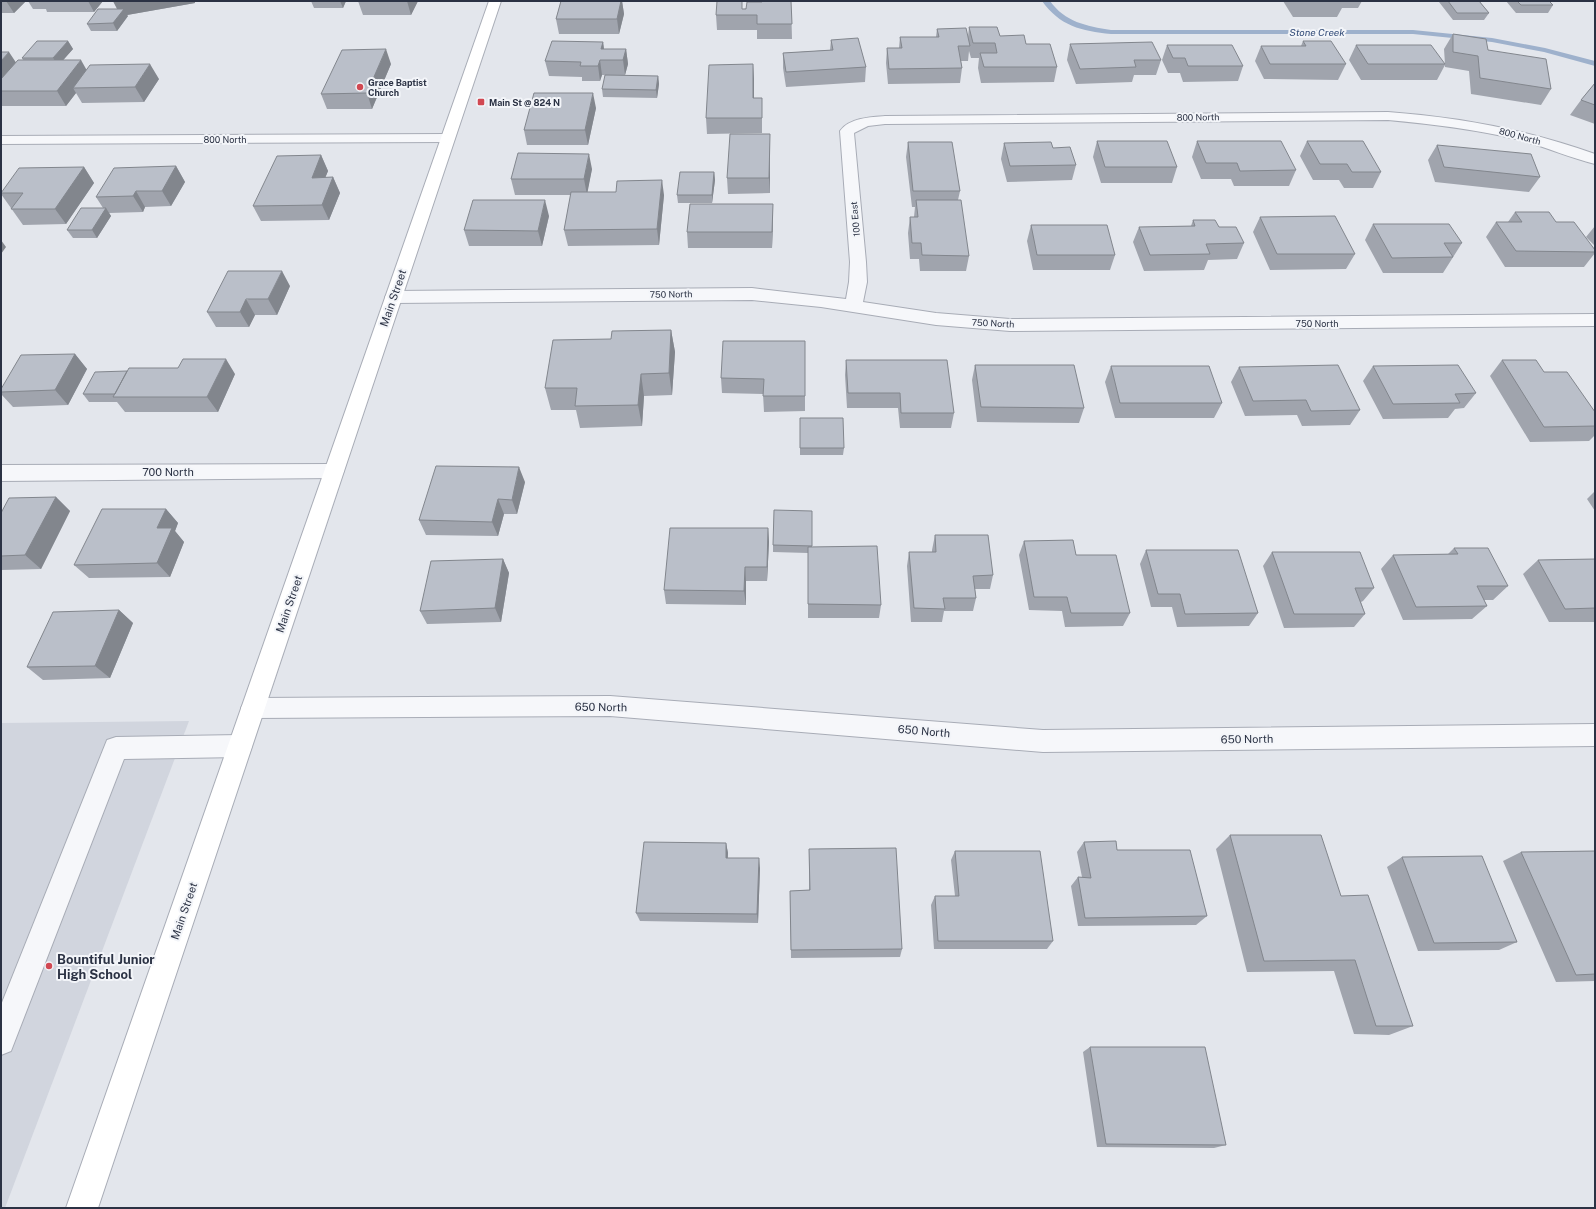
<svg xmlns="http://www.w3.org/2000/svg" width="1596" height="1209" viewBox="0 0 1596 1209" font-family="'Public Sans',sans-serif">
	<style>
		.built { fill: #d1d5de }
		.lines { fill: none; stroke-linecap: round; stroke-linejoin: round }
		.stream { fill: #9eb1cc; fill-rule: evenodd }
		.lane-casing { stroke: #a8acb6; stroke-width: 2 }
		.street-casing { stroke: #a8acb6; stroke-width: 2 }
		.secondary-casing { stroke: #a8acb6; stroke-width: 2 }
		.lane { fill: #f6f7fa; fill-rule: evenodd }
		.street { fill: #f6f7fa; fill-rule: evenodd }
		.secondary { fill: #fff; fill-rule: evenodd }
		.wall { fill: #a0a4ad }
		.shaded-wall { fill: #82868d }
		.building { fill: #babfc9; stroke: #82868d }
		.poi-dot { fill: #d14852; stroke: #f3f5f9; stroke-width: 1.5 }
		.labels { text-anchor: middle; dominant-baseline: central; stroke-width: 4; stroke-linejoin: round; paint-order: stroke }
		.far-poi-label { font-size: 9px; font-weight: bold; fill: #2b3244; stroke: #f3f5f9; text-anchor: start }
		.far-street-label { font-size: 9px; fill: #2b3244; stroke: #f3f5f9 }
		.far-water-label { font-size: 10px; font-style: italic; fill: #344d79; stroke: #f3f5f9 }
		.street-label { font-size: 11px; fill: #2b3244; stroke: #f3f5f9 }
		.near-poi-label { font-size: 13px; font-weight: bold; fill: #2b3244; stroke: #f3f5f9; text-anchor: start }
	</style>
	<rect width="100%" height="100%" fill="#e3e6ec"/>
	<!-- built -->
	<path class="built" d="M189 721 5 1208H1V723Z"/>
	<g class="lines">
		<!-- stream -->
		<path class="stream" d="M1042 1H1050C1065 22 1086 26 1111 30H1413L1492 38 1545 48 1595 61V66L1544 52 1492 42 1413 34H1111C1081 31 1060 26 1042 1Z"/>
		<!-- lane casing -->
		<g class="lane-casing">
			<path id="lane" d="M240 735 249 738 252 746 249 754 240 757 124 759 11 1051 1 1055V1005L107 740 116 737Z"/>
		</g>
		<!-- street casing -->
		<g class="street-casing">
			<path id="street" d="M1388 112C1459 117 1528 130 1595 154V164C1568 157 1543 146 1516 139 1474 129 1431 124 1388 120L885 124 868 126 854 133 866 262 867 282 863 302 936 313 1010 319 1595 314V326L1010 331 936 325 821 307 752 300 394 303 388 301 385 297 388 293 394 291 752 288 846 299 849 282 850 262 840 131C849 118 871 117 885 116Z
				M448 134 453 135 455 138 453 141 448 142 1 144V136Z
				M334 464 341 466 344 471 341 476 334 478 1 481V465Z
				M610 696 1043 730 1595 724V746L1043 752 610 716 253 718 245 715 241 708 245 701 253 698Z"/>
		</g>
		<!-- secondary casing -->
		<g class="secondary-casing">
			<path id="secondary" d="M489 1H501L98 1208H66Z"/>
		</g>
		<!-- lane -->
		<use href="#lane" class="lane"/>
		<!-- street -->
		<use href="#street" class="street"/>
		<!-- secondary -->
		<use href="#secondary" class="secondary"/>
	</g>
	<!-- wall -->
	<path class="wall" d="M1 1H26L14 13H1Z
		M28 1H103L94 12H47L46 9H33Z
		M113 1 195 3 127 15 128 16 117 31H91L87 24 117 9Z
		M311 1H346L343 8H314Z
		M358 1H418L411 15H363Z
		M561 1H622L624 14 619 34H559L556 19Z
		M791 1 792 39H757V30H717L716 15 743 9Z
		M1283 1H1362L1358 8H1342L1337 17H1293Z
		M1440 1H1479L1489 13 1484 20H1453L1439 2Z
		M1506 1H1595V2H1550L1553 5 1548 13H1516Z
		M969 27 1000 36 1026 44 1057 67 1054 82 981 83 978 68 979 58H971L969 51 968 61H961L962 68 960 83 888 84 886 63 887 48H899L900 37H936L937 29 968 37Z
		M1453 34 1488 50 1551 89 1541 105 1471 94 1469 71 1445 67V65L1437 80H1361L1349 60 1356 45 1445 64 1444 49Z
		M831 40 866 67 865 82 786 87 783 68V53L830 50Z
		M68 41 73 49 63 60 86 70 159 79 144 102 82 103 76 93 66 106H1V91L16 62 23 60 22 58Z
		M1303 41 1346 64 1338 80 1264 79 1255 61 1261 46H1301Z
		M603 42 604 49H626L628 64 625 75H602L600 81H582V77L549 76 545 61Z
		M1070 44 1161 60 1156 75H1134L1132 82 1076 84 1067 60Z
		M1167 45 1243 66 1238 81 1183 82 1180 73H1168L1162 60Z
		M391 64 372 109H327L321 94Z
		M753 64 754 98H762V133L707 134 706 118Z
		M658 76 659 84 657 98 603 97 602 89Z
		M1595 83V124L1570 115 1581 100Z
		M596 108 588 145H527L524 130Z
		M1097 141 1177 167 1172 183H1101L1093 157Z
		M1197 141 1296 170 1289 186H1234L1231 179H1201L1192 157Z
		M1307 141 1381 172 1373 188H1344L1339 180H1313L1300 156Z
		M908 142 960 191 958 200 969 256 966 271H920L919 259H910L908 233 910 217H914L915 207H912L906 157Z
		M1004 143 1053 148 1076 165 1072 180 1007 182 1001 159Z
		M1437 145 1540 177 1529 192 1435 182 1428 160Z
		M770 150V193L728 194 727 178Z
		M321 155 328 171 325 178 333 177 340 193 329 220 261 221 253 206Z
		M176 166 185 182 171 206 145 207 143 212 109 213 111 216 97 238H73L67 230 103 208 96 197Z
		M84 167 94 183 66 224 23 225 1 194V193Z
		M592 169 587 192H616L664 195 659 245 568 246 564 230 571 195H515L511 179Z
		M714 172 715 180 712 203H678L677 195Z
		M1515 212 1556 222 1595 250V253L1584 267H1505L1486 237 1496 222H1508Z
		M549 216 542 246H469L464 230Z
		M1260 217 1355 254 1346 269 1270 270 1253 232Z
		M773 220 772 248H688L687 232Z
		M1193 220 1219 227 1244 243 1237 259 1208 260 1204 270 1144 271 1133 242 1139 227 1191 226Z
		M1373 224 1462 243 1443 273H1383L1365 240Z
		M1031 225 1115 255 1110 270H1033L1027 241Z
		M1595 226V246L1586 237Z
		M290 286 277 315H255L249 327H216L207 312Z
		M671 330 675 352 672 395 644 396 642 426 580 428 576 410H551L545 388 611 339Z
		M805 341V411L764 412 763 394 722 393 721 378Z
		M75 354 87 369 68 405 13 407 1 394V389Z
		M846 360 954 413 951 428H900L898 408H847L845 375Z
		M1502 360 1544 372 1595 412V435L1589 441 1530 442 1490 376Z
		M975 365 1084 408 1079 423 977 422 972 380Z
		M1111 366 1222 403 1214 418H1115L1105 382Z
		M1373 366 1476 393 1464 408 1455 409 1448 418 1383 419 1363 381Z
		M1239 367 1360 410 1350 425 1302 426 1297 415 1245 416 1231 382Z
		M235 374 218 412H125L117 402H89L83 394Z
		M800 418 844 448 843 455H800Z
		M525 482 517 514H504L498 536 426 535 419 520Z
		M1595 491V511L1587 499Z
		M56 497 70 511 41 569 1 570V513Z
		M166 509 178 523 175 531 184 542 170 577 89 578 74 565Z
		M812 511V547L881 605 879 618H808V553L773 552V545Z
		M768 528 769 542 767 581H746V605L666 604 664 590Z
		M935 535 993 575 990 589H975L976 598 973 611H944L942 622H911L907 566 909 552H932V550Z
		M1024 541 1130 613 1123 626 1065 627 1062 611 1029 610 1019 555Z
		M1454 548 1508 586 1493 600H1484L1487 606 1472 619 1403 620 1381 569 1393 555 1448 554Z
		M1146 550 1258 613 1249 626 1177 627 1172 607H1151L1140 564Z
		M1272 552 1374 588 1363 601 1361 602 1365 614 1354 627 1284 628 1263 566Z
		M503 559 509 573 501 622 427 624 420 611Z
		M1595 559V622H1549L1523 574 1538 560Z
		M119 610 133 623 110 678 43 680 27 667Z
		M1230 835 1341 896 1413 1026 1389 1035 1354 1034 1334 971 1247 972 1216 849Z
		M1084 842 1117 850 1207 916 1196 925 1078 926 1071 886 1078 877H1082L1077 852Z
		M726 843 728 853V858L760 868 758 923 640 921 636 913Z
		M809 849 902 949 900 957 791 958 790 891 809 890Z
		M955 851 1053 941 1047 949H934L931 905 935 896H955L951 860Z
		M1595 851V981L1556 982 1503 861 1521 852Z
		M1402 857 1517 942 1499 950 1418 951 1387 867Z
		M1090 1047 1226 1145 1214 1148 1097 1147 1083 1052Z"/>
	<!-- shaded-wall -->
	<path class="shaded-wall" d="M6 1H26L14 13Z
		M88 1H103L94 12Z
		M113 1H195V3L127 15 128 16 117 31 113 23 120 14Z
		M340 1H346L343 8Z
		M407 1H418L411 15Z
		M621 1H622L624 14 619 34 617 19Z
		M68 41 73 49 58 66 53 58Z
		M603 42 605 57 601 49Z
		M386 49 391 64 372 109 367 93Z
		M626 49 628 64 625 75 623 60Z
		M9 52 19 67 1 89V61Z
		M81 60 90 76 73 88 76 93 66 106 57 91Z
		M600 60 602 75 600 81 598 66Z
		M150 64 159 79 144 102 135 87Z
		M753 64 754 79V113L753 98Z
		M658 76 659 84 657 98 656 90Z
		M593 93 596 108 588 145 585 130Z
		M770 134V193L769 178Z
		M589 154 592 169 587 195 584 179Z
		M321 155 328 171 319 193 312 178Z
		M176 166 185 182 171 206 162 191Z
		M84 167 94 183 66 224 55 209Z
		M714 172 715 180 712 203V195Z
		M333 177 340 193 329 220 322 205Z
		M662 180 664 195 659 245 657 229Z
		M136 191 145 207 143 212 133 196Z
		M545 200 549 216 542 246 538 231Z
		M773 204V220L772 248V232Z
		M106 208 111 216 97 238 92 230Z
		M1 240 6 247 1 254Z
		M282 271 290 286 277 315 268 299Z
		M246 299 255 315 249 327 240 312Z
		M671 330 675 352 672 395 669 373Z
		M75 354 87 369 68 405 55 390Z
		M226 359 235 374 218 412 207 397Z
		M641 374 644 396 642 426 638 405Z
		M519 467 525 482 517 514 512 500Z
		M56 497 70 511 41 569 25 555Z
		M498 499 504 514 498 536 492 522Z
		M166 509 178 523 175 531 184 542 170 577 157 563V528Z
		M768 528 769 542 767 581V567Z
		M503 559 509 573 501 622 495 608Z
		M745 567 746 581V605L744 591Z
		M119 610 133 623 110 678 95 666Z
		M726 843 728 853 727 867 726 858Z
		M759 858 760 868 758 923 757 914Z"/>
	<!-- building -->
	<path class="building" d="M561 1H621L617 19H556Z
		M717 1H742V9H746L747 2H762V1H791L792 24H757V15H716Z
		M1448 1H1479L1489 13H1457Z
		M1517 1H1549L1553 5H1521Z
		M98 9H124L113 23 87 24Z
		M969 27H997L1000 36 1024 35 1026 44H1050L1057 67H984L980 53H997L995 43H973Z
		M966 28 970 46H958L962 68 889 69 887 48H902L900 37H939L937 29Z
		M1453 34 1486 39 1488 50 1546 59 1551 89 1480 78 1478 56 1453 52Z
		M858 38 866 67 786 72 783 53 833 50 831 40Z
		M37 41H68L53 58H22Z
		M552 41 603 42 601 49H626L623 60H600L598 66H580L581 62 545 61Z
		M1303 41H1331L1346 64H1270L1261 46H1306Z
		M1152 42 1161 60H1134L1136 67 1080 69 1070 44Z
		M1167 45H1232L1243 66H1188L1185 58H1173Z
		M1356 45H1431L1445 64H1368Z
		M386 49 367 93 321 94 342 50Z
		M1 52H9L1 61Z
		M18 60H81L57 91H1V79Z
		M150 64 135 87 73 88 90 65Z
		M753 64V98H762V118H706L709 65Z
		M605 75 658 76 656 90 602 89Z
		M1595 83V105L1581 100Z
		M534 93H593L585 130H524Z
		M730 134H770L769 178H727Z
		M1097 141H1167L1177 167H1105Z
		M1197 141H1281L1296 170 1240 171 1237 163H1206Z
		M1307 141H1363L1381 172H1352L1347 164H1320Z
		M908 142H952L960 191H913Z
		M1051 142 1053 148 1070 147 1076 165 1010 166 1004 143Z
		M1437 145 1531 154 1540 177 1444 167Z
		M518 153 589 154 584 179H511Z
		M321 155 312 178 333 177 322 205 253 206 277 156Z
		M176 166 162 191H136L133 196 96 197 114 168Z
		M84 167 55 209H11L23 193H1L19 168Z
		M680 172H714L712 195H677Z
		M662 180 657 229 564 230 571 192H616L617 181Z
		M473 200H545L538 231 464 230Z
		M916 200H961L969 256 922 255 921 243H912L910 217H918Z
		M690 204H773L772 232H687Z
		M81 208H106L92 230H67Z
		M1515 212H1549L1556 222H1574L1595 250V252L1516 251 1496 222H1522Z
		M1335 216 1355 254H1277L1260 217Z
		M1193 220H1215L1219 227H1236L1244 243 1206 244 1210 254 1150 255 1139 227 1195 226Z
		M1373 224H1449L1462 243H1444L1453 257 1392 258Z
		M1031 225H1107L1115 255H1037Z
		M228 271H282L268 299H246L240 312H207Z
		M671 330 669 373 641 374 638 405 575 406 577 388H545L553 340 611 339 612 331Z
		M723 341H805V396H763L764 379 721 378Z
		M75 354 55 390 1 392V389L21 355Z
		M183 359H226L207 397H113L129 368H178Z
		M846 360H947L954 413H901L900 393H848Z
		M1502 360H1536L1544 372H1567L1595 412V426L1544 427Z
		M975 365H1074L1084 408 981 407Z
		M1338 365 1360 410 1311 411 1306 400 1253 401 1239 367Z
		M1458 365 1476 393 1455 394 1460 403 1393 404 1373 366Z
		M1111 366H1209L1222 403H1120Z
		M127 371 115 394H83L95 372Z
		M800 418H843L844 448H800Z
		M436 466 519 467 512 500 498 499 492 522 419 520Z
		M56 497 25 555 1 556V513L9 498Z
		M102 509H166L157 528H172L157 563 74 565Z
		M774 510 812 511V546L773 545Z
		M670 528H768L767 567H745L744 591 664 590Z
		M935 535H988L993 575 973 576 976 598H943L945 609 914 608 909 552H936Z
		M1073 540 1076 555H1116L1130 613H1071L1067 597H1034L1024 541Z
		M877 546 881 605 808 604V547Z
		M1454 548H1488L1508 586H1477L1487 606 1416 607 1393 555 1458 554Z
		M1146 550H1238L1258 613 1185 614 1180 594H1158Z
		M1272 552H1360L1374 588H1355L1365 614H1294Z
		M503 559 495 608 420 611 431 561Z
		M1595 559V608L1565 609 1538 560Z
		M119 610 95 666 27 667 53 612Z
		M1230 835H1321L1341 896 1368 895 1413 1026H1376L1355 960 1264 961Z
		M1116 841 1117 850H1190L1207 916 1085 918 1078 877 1091 878 1084 842Z
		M644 842 726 843V858H759L757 914 636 913Z
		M896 848 902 949 791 950 790 891 810 890 809 849Z
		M955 851H1040L1053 941H938L935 896H959Z
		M1595 851V974L1576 975 1521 852Z
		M1482 856 1517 942 1434 943 1402 857Z
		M1090 1047H1205L1226 1145 1106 1144Z"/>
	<!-- markers -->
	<g class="poi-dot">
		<circle cx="360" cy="87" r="4"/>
		<rect x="477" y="98" width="8" height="8" rx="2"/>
		<circle cx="49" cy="966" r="4"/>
	</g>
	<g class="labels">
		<!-- far-poi labels -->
		<g class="far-poi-label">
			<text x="368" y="82">Grace Baptist<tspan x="368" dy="10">Church</tspan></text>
			<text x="489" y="102">Main St @ 824 N</text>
		</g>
		<!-- far-street labels -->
		<g class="far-street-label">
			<text transform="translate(1198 117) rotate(-1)">800 North</text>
			<text transform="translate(1520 136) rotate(15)">800 North</text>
			<text x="225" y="139">800 North</text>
			<text transform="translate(855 219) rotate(-95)">100 East</text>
			<text transform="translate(671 294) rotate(-1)">750 North</text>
			<text transform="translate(993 323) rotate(3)">750 North</text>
			<text x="1317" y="323">750 North</text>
		</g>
		<!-- far-water labels -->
		<g class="far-water-label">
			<text x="1317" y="32">Stone Creek</text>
		</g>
		<!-- street labels -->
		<g class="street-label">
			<text transform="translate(393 298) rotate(-71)">Main Street</text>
			<text x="168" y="472">700 North</text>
			<text transform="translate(289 604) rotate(-71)">Main Street</text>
			<text transform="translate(601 707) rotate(1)">650 North</text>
			<text transform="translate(924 731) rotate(5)">650 North</text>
			<text transform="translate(1247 739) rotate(-1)">650 North</text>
			<text transform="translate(184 911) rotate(-71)">Main Street</text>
		</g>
		<!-- near-poi labels -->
		<g class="near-poi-label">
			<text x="57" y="959">Bountiful Junior<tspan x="57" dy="15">High School</tspan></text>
		</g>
	</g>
	<!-- border -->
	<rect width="1596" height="1209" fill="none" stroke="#2b3244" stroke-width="4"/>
</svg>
